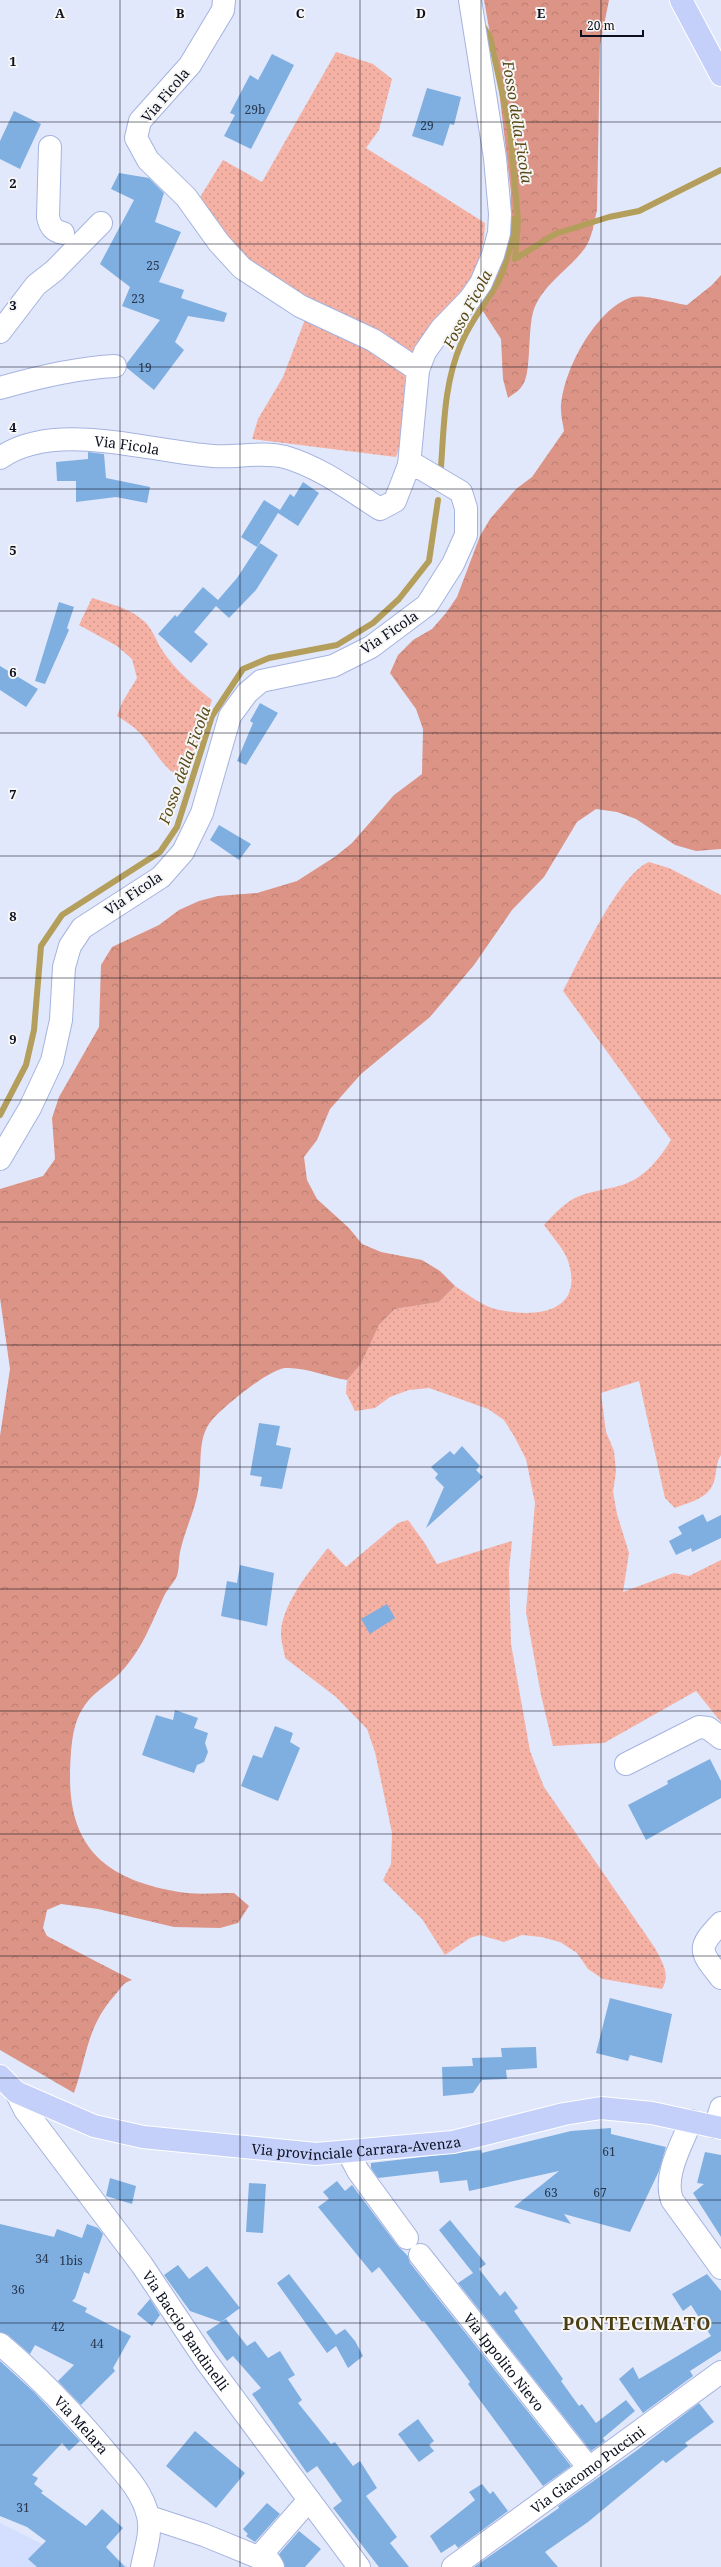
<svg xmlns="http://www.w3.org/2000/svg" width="721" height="2567" viewBox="0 0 721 2567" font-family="'Noto Serif',serif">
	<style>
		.built { fill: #d4defe }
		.grass { fill: url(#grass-dots) }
		.forest { fill: url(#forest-crowns) }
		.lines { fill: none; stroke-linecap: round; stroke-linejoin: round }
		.stream { stroke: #b49e5c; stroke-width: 6 }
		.building { fill: #7faee0 }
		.minor-casing { stroke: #a5b3df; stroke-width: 24 }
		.major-casing { stroke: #fff; stroke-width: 24 }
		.minor { stroke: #fff; stroke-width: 22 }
		.major { stroke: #c4d0fa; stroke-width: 22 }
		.grid { fill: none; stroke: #0b0f1e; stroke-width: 1; stroke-opacity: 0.55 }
		.labels { text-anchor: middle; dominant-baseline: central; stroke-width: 4; stroke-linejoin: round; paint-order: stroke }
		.number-label { font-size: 12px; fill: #28374e }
		.street-label { font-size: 14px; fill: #0b0f1e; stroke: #f6f6f6 }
		.water-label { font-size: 15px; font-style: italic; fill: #594916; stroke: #f6f6f6 }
		.district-label { font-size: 18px; font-weight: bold; letter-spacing: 1px; fill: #4b3e15; stroke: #f6f6f6 }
		.grid-label { font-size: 13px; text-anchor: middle; font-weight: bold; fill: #0b0f1e; stroke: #f6f6f6; stroke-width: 4; stroke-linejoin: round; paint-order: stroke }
	</style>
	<defs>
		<pattern id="grass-dots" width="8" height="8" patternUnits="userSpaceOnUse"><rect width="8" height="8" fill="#f4b1a4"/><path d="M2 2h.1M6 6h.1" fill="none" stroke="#d0978d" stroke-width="1.8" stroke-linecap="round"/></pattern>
		<pattern id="forest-crowns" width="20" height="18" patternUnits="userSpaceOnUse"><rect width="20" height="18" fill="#db9486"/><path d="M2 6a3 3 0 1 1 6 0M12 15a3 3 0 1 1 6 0" fill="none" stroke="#bb7e73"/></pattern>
	</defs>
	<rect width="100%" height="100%" fill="#e2e8fb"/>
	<!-- built -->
	<path class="built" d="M0 2523 40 2543 53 2553 74 2525 128 2567H0Z"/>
	<!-- grass -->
	<path class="grass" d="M336 52 373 64 392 79 379 130 366 148 485 223 484 239 474 277 411 354 388 337 359 321 295 295 258 271 197 202 223 160 262 182Z
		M306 317 404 369C408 392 405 435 396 457L252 439 258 419 283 377Z
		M92 598C107 603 127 607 140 618 152 626 155 639 162 650 175 670 194 686 212 700L185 779C163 771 155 749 140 733 133 726 125 721 117 716L123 701 137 678 132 659 117 646 79 625Z
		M649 862 669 868 721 895V1455C716 1462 717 1470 715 1477 712 1498 692 1501 675 1508L665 1498 639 1381 601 1393 606 1432 614 1451 616 1471 613 1492 617 1514 629 1553 623 1592 674 1573 689 1576 721 1560V1722L696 1691 604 1743 553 1746 541 1695 526 1612 535 1503 526 1459 514 1436 504 1420 488 1409 429 1388 409 1390 390 1397 375 1408 355 1411 346 1393 347 1380 361 1364 379 1325 395 1309 439 1302 455 1286C466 1293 480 1304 492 1308 531 1319 588 1315 567 1258 562 1247 551 1235 544 1225 555 1213 567 1200 582 1195 596 1190 611 1189 625 1184 645 1177 660 1158 671 1140L563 991C580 960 619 874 649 862Z
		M408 1520 424 1542 437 1564 512 1541 509 1570 511 1644 530 1751 544 1787 655 1948C662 1962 671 1974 662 1989L603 1979 588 1969 577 1953 560 1942 541 1937 522 1935 504 1942 480 1935 470 1938 445 1955 422 1919 383 1880 391 1864 392 1833 375 1752 367 1729 336 1697 285 1658C284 1650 281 1641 281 1634 281 1605 311 1569 328 1548L346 1567 398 1523Z"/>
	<!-- forest -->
	<path class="forest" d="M484 0H609L600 45 597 210C594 223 592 238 585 248 570 269 544 283 534 309 527 328 532 375 522 386 519 391 513 394 508 398L503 379 501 339 479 305 508 231 511 193 497 73Z
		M721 275V849L696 851 675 845 636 819 617 812 596 809 577 822 544 877 512 910 474 965 430 1017 361 1074 330 1109 317 1140 304 1157 307 1180 317 1199 349 1228 362 1244 381 1252 422 1260 440 1271 455 1286 439 1302 395 1309 379 1325 361 1364 347 1380C327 1377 306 1367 285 1368 268 1370 224 1406 212 1420 197 1437 202 1463 199 1484 197 1506 186 1527 181 1548 178 1557 180 1567 177 1576 174 1583 167 1589 164 1596 151 1624 142 1650 120 1673 109 1684 94 1692 85 1705 71 1724 71 1751 70 1774 69 1850 108 1880 179 1892 197 1895 217 1893 234 1893L249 1906 238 1923 220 1928 174 1927 98 1909 61 1904 47 1910 43 1928 47 1936 132 1980C122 1983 122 1987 115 1995 86 2028 88 2054 74 2093L0 2050V1436L10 1369 0 1298V1189L43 1176 55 1159 52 1118 59 1097 99 1027 101 965 112 947 159 925 179 910 199 901 218 896 257 893 297 881 336 856 352 843 394 795 422 774 423 729 416 709 390 673 398 655 413 640 432 629 446 613 457 597 480 536 490 519 516 489 532 477 564 431C563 424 561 417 561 410 561 373 596 308 632 297 644 294 674 303 687 305L712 285Z"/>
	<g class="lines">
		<!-- stream -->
		<path class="stream" d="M482 24 490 37 510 128 518 221 515 259
			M515 259 555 234 609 217 639 211 721 170
			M441 467C444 426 444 383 461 344 470 322 485 304 497 284 508 264 511 241 514 219
			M0 1115 26 1065 34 1030 41 946 62 915 160 852 177 827 212 716 243 669 269 658 337 645 373 623 399 599 429 561 438 500"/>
	</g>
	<!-- building -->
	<path class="building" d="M272 54 294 65 251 149 224 136 235 115 230 113 250 75 258 80Z
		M427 88 461 97 454 125 450 124 443 146 412 136Z
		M14 111 41 124 20 169 0 159V141Z
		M119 173 149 178 164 193 155 222 181 232 159 282 184 290 181 298 227 313 224 322 188 316 175 342 184 350 154 390 127 368V363L160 320 122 306 130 287 100 264 134 200 111 189Z
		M88 452 104 454 106 478 150 487 147 503 116 497 76 502V481H57L56 462 88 459Z
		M303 482 319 493 298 526 278 513 257 547 241 537 264 500 280 510 290 494 294 497Z
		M260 543 278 555 256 590 229 618 216 606 194 632 208 644 191 663 158 634 175 615 177 617 203 587 218 600 237 578Z
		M59 602 74 607 67 628 69 630 45 684 35 681Z
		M0 666 38 689 26 707 0 690Z
		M260 703 278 713 246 765 237 761 253 723 250 721Z
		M219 825 251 844 239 860 210 840Z
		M259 1423 280 1426 276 1445 291 1448 282 1489 260 1486 262 1477 250 1475Z
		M462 1446 480 1466 476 1470 483 1477 426 1528 444 1487 435 1478 438 1474 431 1467 450 1451 454 1455Z
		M703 1514 707 1522 721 1515V1538L692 1552 691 1548 676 1555 669 1541 682 1534 678 1527Z
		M240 1565 274 1573 267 1626 221 1616 227 1581 237 1583Z
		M387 1604 395 1618 370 1634 361 1619Z
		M175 1710 198 1718 194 1728 208 1733 205 1743 208 1752 204 1762 197 1765 194 1773 142 1755 156 1715 173 1720Z
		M275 1726 293 1733 290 1742 300 1748 278 1801 241 1786 253 1755 262 1758Z
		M710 1759 721 1781V1798L646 1840 628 1805 668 1784 667 1781Z
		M610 1998 672 2014 662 2063 630 2055 628 2061 596 2053Z
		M536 2047 537 2068 506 2070 507 2079 482 2080 473 2093 443 2096 442 2067 473 2066 472 2058 502 2057 501 2048Z
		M611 2128V2134L666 2147 659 2171 630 2232 564 2214 571 2224 514 2207 559 2171 469 2191 467 2180 440 2183 438 2171 378 2178 371 2168V2163L481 2150 482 2153 571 2131Z
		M705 2152 721 2155V2237L693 2193 704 2184 697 2183Z
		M110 2178 136 2186 132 2204 106 2196Z
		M337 2181 345 2191 352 2185 397 2245 408 2256 410 2263 571 2466 543 2486 468 2384 470 2382 424 2321 422 2322 379 2267 372 2273 318 2207 329 2199 323 2192Z
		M249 2183 266 2184 263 2233 246 2232Z
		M450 2220 486 2264 479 2269 500 2296 505 2291 518 2308 514 2311 563 2379 561 2381 579 2406 582 2404 596 2423 626 2400 635 2411 603 2438 605 2441 591 2451 458 2283 473 2273 439 2230Z
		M0 2224 54 2237 57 2229 82 2238 87 2224 98 2228 103 2234 89 2274 84 2272 75 2298 72 2301 87 2308 85 2312 131 2336 113 2368 115 2371 81 2405 58 2381 74 2365 35 2345 30 2354 8 2335 0 2332Z
		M178 2265 189 2279 207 2266 240 2308 221 2322 190 2311 164 2275Z
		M289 2274 336 2335 345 2329 355 2341 363 2356 348 2368 336 2346 327 2353 277 2283Z
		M707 2274 721 2291V2351L690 2371 693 2376 643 2413 619 2379 633 2367 639 2379 711 2336 691 2305 683 2311 672 2294Z
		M150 2299 160 2315 152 2326 137 2314Z
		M226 2319 247 2346 255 2341 268 2358 280 2351 295 2375 288 2379 302 2400 298 2403 331 2444 335 2442 353 2466 360 2461 377 2488 366 2496 397 2537 390 2543 409 2567H379L333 2508 342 2501 317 2466 307 2473 252 2394 261 2388 233 2356 227 2361 206 2332Z
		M0 2361 34 2392 80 2441 69 2451 62 2443 32 2475 38 2478 34 2484 43 2491 41 2493 86 2526 102 2509 123 2528 106 2547 125 2567H37L28 2559 46 2541 27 2527 0 2516Z
		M699 2403 714 2422 685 2443 688 2446 666 2463 663 2460 588 2522 545 2552 558 2567H474L559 2508 558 2506 636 2451Z
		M418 2419 434 2441 429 2445 434 2451 419 2462 398 2434Z
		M195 2431 245 2473 216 2508 166 2466Z
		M482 2484 490 2494 493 2491 508 2511 458 2548 455 2544 441 2553 430 2536 475 2500 469 2492Z
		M267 2503 280 2514 255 2542 246 2536 248 2534 243 2529Z
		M299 2531 321 2549 305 2567H285L279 2554Z"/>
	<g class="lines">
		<!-- minor casing -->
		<g class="minor-casing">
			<g id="minor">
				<path d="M224 0 223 10 190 65 140 121 136 138 148 160 186 197 219 243 242 268 300 306 373 340 418 370"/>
				<path d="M50 147 48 217C50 226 53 231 63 233"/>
				<path d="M0 332 36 285 54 271 101 223"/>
				<path d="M0 388C38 377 75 368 115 366"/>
				<path id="s1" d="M0 458C55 419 149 452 213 456 236 458 261 451 285 457 320 467 350 490 380 509L395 501 409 465 417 466 461 492 466 508V535L453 564 427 605 371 647 333 666 261 681 247 693 230 716 202 813 183 852 161 877 82 928 70 946 64 967 61 1020 52 1061 30 1108 0 1159"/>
				<path d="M409 465 418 370 425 352 441 329 470 299 481 283 493 255 499 233 500 214 495 158 470 0"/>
				<path d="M626 1764 699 1727 708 1728 721 1738"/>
				<path d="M721 1923C696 1949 700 1951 721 1978"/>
				<path id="s2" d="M16 2092 25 2110 142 2265 206 2361 359 2567"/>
				<path d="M691 2121C682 2144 663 2175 672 2200L721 2268"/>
				<path d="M715 2127 721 2108"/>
				<path d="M348 2152 358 2171 407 2238"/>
				<path id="s3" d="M420 2255 588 2467"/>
				<path id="s4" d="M0 2344C39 2377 74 2414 107 2453 123 2472 142 2490 148 2516 152 2532 145 2551 142 2567"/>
				<path d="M149 2517 204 2535 270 2562 273 2567"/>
				<path d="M259 2557 309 2500"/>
				<path id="s5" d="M453 2567 721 2372"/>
			</g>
		</g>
		<!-- major casing -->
		<g class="major-casing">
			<g id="major">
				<path d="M681 0 721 75"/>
				<path id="s6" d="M0 2076 16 2092 94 2126 143 2137 316 2154 453 2142 564 2114 601 2108 652 2113 721 2128"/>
			</g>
		</g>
		<!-- minor -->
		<use href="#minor" class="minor"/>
		<!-- major -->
		<use href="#major" class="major"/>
	</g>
	<!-- grid -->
	<path class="grid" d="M120 0V2567M240 0V2567M360 0V2567M481 0V2567M601 0V2567M0 122H721M0 244H721M0 367H721M0 489H721M0 611H721M0 733H721M0 856H721M0 978H721M0 1100H721M0 1222H721M0 1345H721M0 1467H721M0 1589H721M0 1711H721M0 1834H721M0 1956H721M0 2078H721M0 2200H721M0 2323H721M0 2445H721"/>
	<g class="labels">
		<!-- number labels -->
		<g class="number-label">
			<text x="255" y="109">29b</text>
			<text x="427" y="125">29</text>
			<text x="153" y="265">25</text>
			<text x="138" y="298">23</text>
			<text x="145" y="367">19</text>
			<text x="609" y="2151">61</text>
			<text x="551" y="2192">63</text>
			<text x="600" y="2192">67</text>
			<text x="42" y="2258">34</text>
			<text x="71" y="2260">1bis</text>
			<text x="18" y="2289">36</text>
			<text x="58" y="2326">42</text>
			<text x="97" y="2343">44</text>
			<text x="23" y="2507">31</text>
		</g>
		<!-- street labels -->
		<g class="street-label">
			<text transform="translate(165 95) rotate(-50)">Via Ficola</text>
			<text stroke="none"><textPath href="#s1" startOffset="131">Via Ficola</textPath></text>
			<text transform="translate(389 632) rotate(-34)">Via Ficola</text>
			<text transform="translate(133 893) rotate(-34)">Via Ficola</text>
			<text stroke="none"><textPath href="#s6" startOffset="372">Via provinciale Carrara-Avenza</textPath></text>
			<text stroke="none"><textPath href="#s2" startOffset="293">Via Baccio Bandinelli</textPath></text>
			<text stroke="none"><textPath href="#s3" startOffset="136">Via Ippolito Nievo</textPath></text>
			<text stroke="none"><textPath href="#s4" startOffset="115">Via Melara</textPath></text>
			<text stroke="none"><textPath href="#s5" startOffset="166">Via Giacomo Puccini</textPath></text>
		</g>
		<!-- water labels -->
		<g class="water-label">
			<text transform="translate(518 122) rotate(81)">Fosso della Ficola</text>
			<text transform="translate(467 309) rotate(-62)">Fosso Ficola</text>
			<text transform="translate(184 765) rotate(-70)">Fosso della Ficola</text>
		</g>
		<!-- district labels -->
		<g class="district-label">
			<text x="637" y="2323">PONTECIMATO</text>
		</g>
	</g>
	<g class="grid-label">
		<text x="60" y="18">A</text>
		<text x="180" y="18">B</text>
		<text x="300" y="18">C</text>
		<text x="421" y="18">D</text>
		<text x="541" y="18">E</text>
		<text x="13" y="66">1</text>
		<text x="13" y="188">2</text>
		<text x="13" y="310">3</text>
		<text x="13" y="432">4</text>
		<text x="13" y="555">5</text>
		<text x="13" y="677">6</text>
		<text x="13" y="799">7</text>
		<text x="13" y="921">8</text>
		<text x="13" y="1044">9</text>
	</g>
	<!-- scale -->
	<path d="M581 30v6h62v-6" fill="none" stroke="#0b0f1e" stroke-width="2"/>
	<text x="587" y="30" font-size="12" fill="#0b0f1e" stroke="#f6f6f6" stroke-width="3" paint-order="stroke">20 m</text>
</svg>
